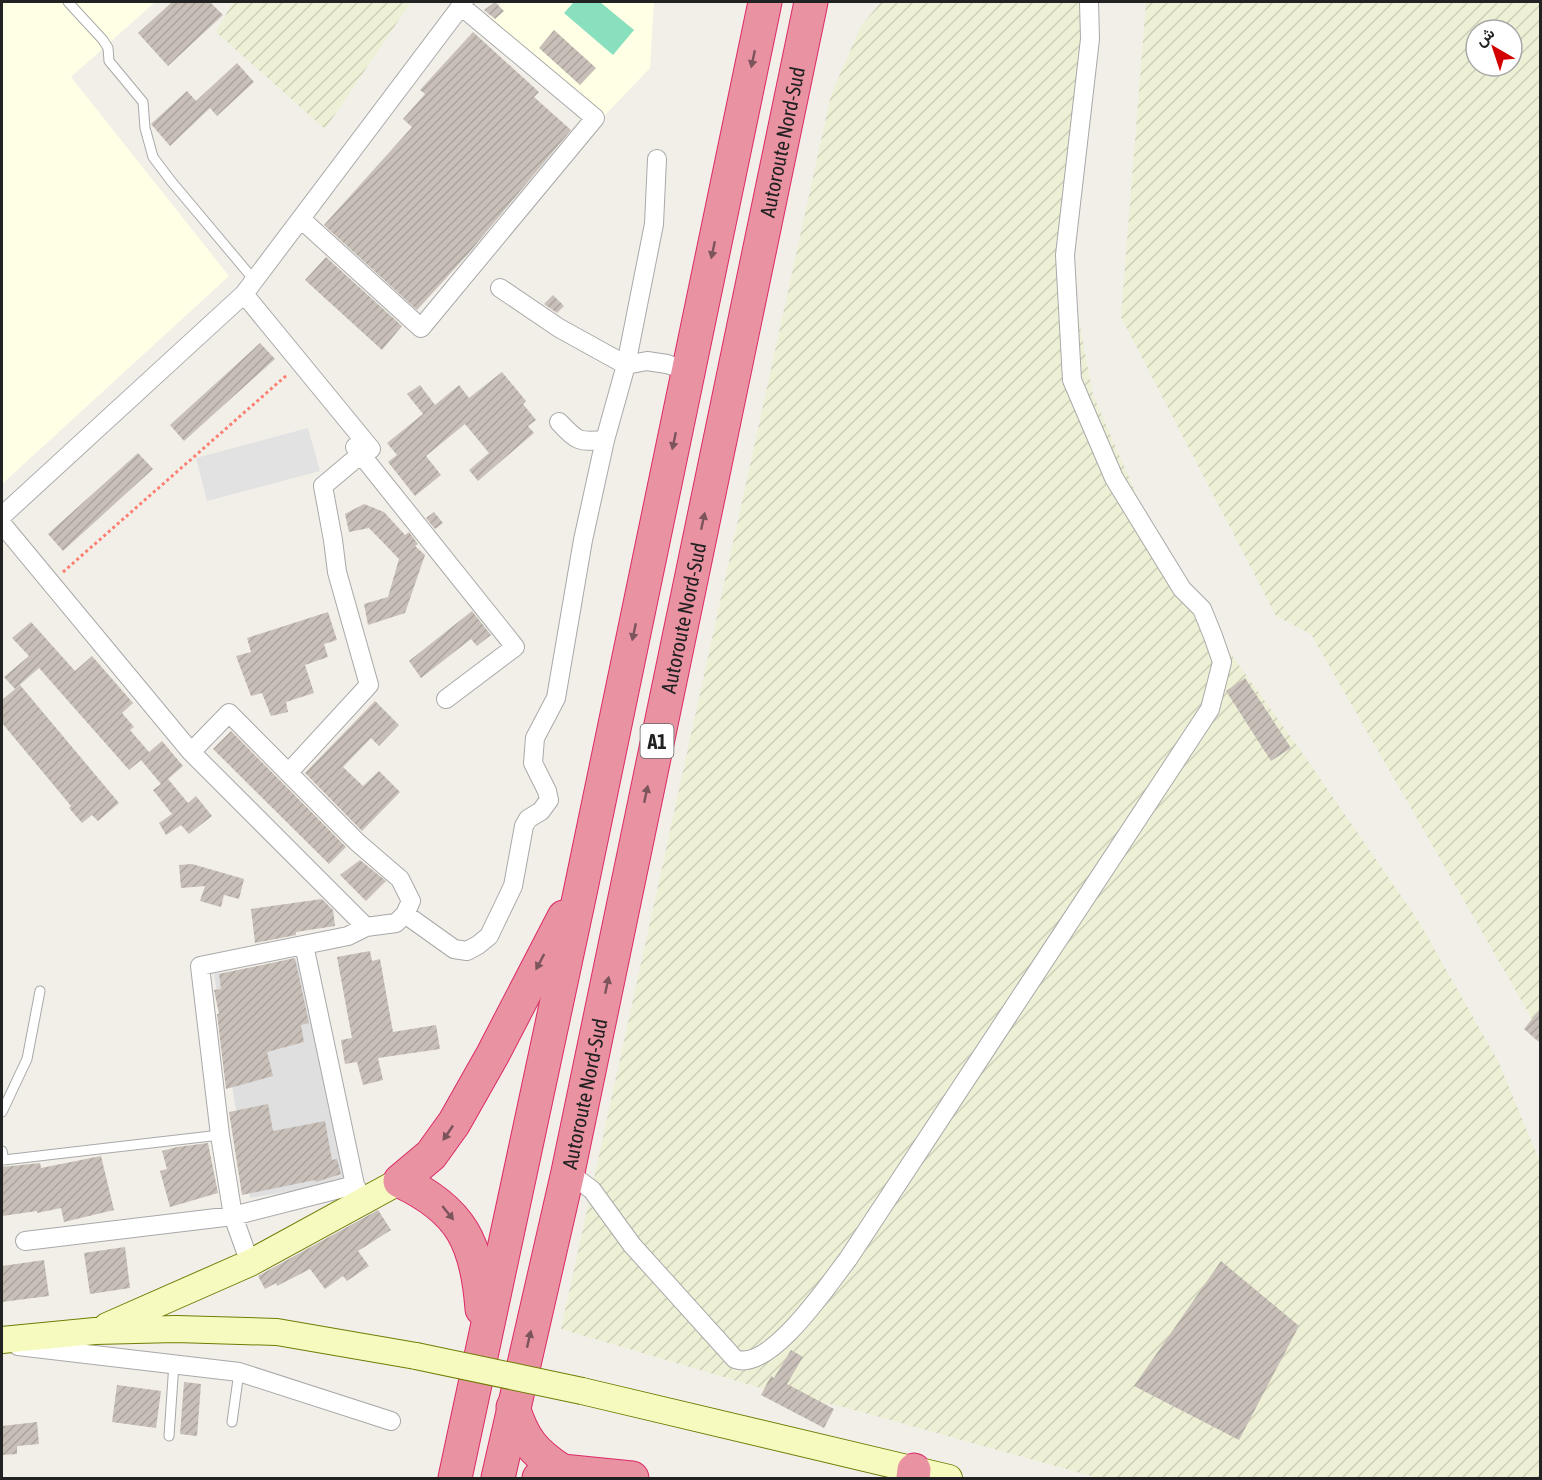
<svg xmlns="http://www.w3.org/2000/svg" width="1542" height="1480" viewBox="0 0 1542 1480" font-family="'Asap Condensed',Vazirmatn,sans-serif">
	<style>
		.residential { fill: #e0dfdf }
		.education { fill: #ffffe5 }
		.farmland { fill: url(#farmland-furrows); fill-rule: evenodd }
		.pitch { fill: #88e0be }
		.parking { fill: #e2e2e2 }
		.building { fill: url(#building-hatch) }
		.lines { fill: none; stroke-linecap: round; stroke-linejoin: round }
		.service-casing { stroke: #a9a9a9; stroke-width: 11 }
		.minor-casing { stroke: #a9a9a9; stroke-width: 20 }
		.secondary-casing { stroke: #707d05; stroke-width: 28 }
		.motorway-casing { stroke: #dc2a67; stroke-width: 35 }
		.path { stroke: #fa8072; stroke-width: 3; stroke-dasharray: 3 3; stroke-linecap: butt }
		.service { stroke: #fff; stroke-width: 9 }
		.minor { stroke: #fff; stroke-width: 18 }
		.secondary { stroke: #f7fabf; stroke-width: 26 }
		.motorway { stroke: #e892a2; stroke-width: 33 }
		.secondary-bridge-casing { stroke: #707d05; stroke-width: 28; stroke-linecap: butt }
		.secondary-bridge { stroke: #f7fabf; stroke-width: 26 }
		.oneway { fill: #7b545c }
		.labels { text-anchor: middle; dominant-baseline: central; stroke-width: 4.5; stroke-linejoin: round; paint-order: stroke }
		.shield { fill: #fff; stroke: #646464; stroke-width: 1.5 }
		.shield-label { font-size: 20px; font-weight: bold; fill: #222 }
		.street-label { font-size: 21px; fill: #222; stroke: #fff }
	</style>
	<defs>
		<pattern id="farmland-furrows" width="10" height="10" patternUnits="userSpaceOnUse" patternTransform="scale(1.5)"><rect width="10" height="10" fill="#eef0d5"/><path d="M-1 1l2-2M0 10L10 0M9 11l2-2" fill="none" stroke="#ccceb7"/></pattern>
		<pattern id="building-hatch" width="6" height="6" patternUnits="userSpaceOnUse" patternTransform="scale(1.5)"><rect width="6" height="6" fill="#c7bfb8"/><path d="M-1 1l2-2M0 6l6-6M5 7l2-2" fill="none" stroke="#aba49e"/></pattern>
	</defs>
	<rect width="100%" height="100%" fill="#f2efe9"/>
	<!-- residential -->
	<path class="residential" d="M313 958 350 1181 250 1198 214 974Z"/>
	<!-- education -->
	<path class="education" d="M2 2H155L71 77 229 276 2 484Z
		M502 2H654L650 68 605 115 488 18Z"/>
	<!-- farmland -->
	<path class="farmland" d="M233 2H411L325 129 216 32Z
		M881 2H1087L1068 264 1093 395 1168 567 1301 751 1419 922 1498 1061 1540 1162V1478H1098L851 1409 761 1388 561 1329 831 95 861 26Z
		M1146 2H1540V1033L1311 634 1276 616 1121 317ZM1476 30H1512V66H1476Z"/>
	<!-- pitch -->
	<path class="pitch" d="M574 2H600L634 30 613 55 564 13Z"/>
	<!-- parking -->
	<path class="parking" d="M308 428 320 471 207 501 196 458Z"/>
	<!-- building -->
	<path class="building" d="M172 2H210L223 15 168 66 138 33Z
		M495 2 504 11 495 19 484 10Z
		M554 30 596 68 580 85 539 48Z
		M473 32 539 92 534 97 571 130 468 254 417 310 324 225 412 127 403 119 425 94 420 90Z
		M237 63 254 82 217 116 210 108 170 146 151 124 187 91 196 101Z
		M326 257 402 326 382 350 305 280Z
		M553 295 564 306 557 313 544 304Z
		M260 343 275 359 184 441 170 425Z
		M502 372 526 401 523 404 536 420 528 426 534 433 478 481 469 470 489 453 465 424 426 456 441 475 415 496 388 462 397 455 387 443 423 414 407 394 420 385 435 405 459 385 469 398Z
		M138 453 153 469 63 551 48 534Z
		M364 504 384 512 405 535 409 532 418 544 415 546 425 555 405 613 368 625 364 604 388 597 399 559 369 528 349 532 345 514Z
		M434 512 443 523 435 529 426 518Z
		M472 611 491 635 477 646 471 639 421 678 409 661Z
		M328 612 337 640 324 644 328 657 305 665 314 693 286 702 288 712 271 716 262 693 251 696 236 656 251 652 247 638Z
		M31 622 75 671 92 656 133 703 122 713 134 727 130 730 149 752 162 741 183 766 168 779 188 803 196 796 212 816 189 834 181 825 166 835 159 823 172 814 153 790 161 784 141 760 129 770 39 668 15 689 4 677 29 656 12 638Z
		M1245 678 1291 748 1271 761 1226 691Z
		M20 685 119 803 98 821 92 815 82 823 69 808 71 806 2 723V700Z
		M375 701 399 725 379 746 371 738 343 767 363 786 379 771 400 792 362 831 305 773Z
		M231 731 346 847 329 864 213 749Z
		M360 860 386 881 366 901 340 875Z
		M192 864 244 879 239 899 224 895 221 907 200 901 205 886 181 888 179 865Z
		M322 899 333 910 335 926 296 932V935L255 943 251 909Z
		M370 951 372 961 380 959 393 1032 436 1025 440 1049 378 1058 383 1080 363 1085 357 1062 345 1064 341 1040 352 1038 337 957Z
		M295 958 309 1023 301 1025 304 1042 267 1052 273 1076 226 1089 217 1014H219L214 990 221 989 219 974Z
		M1540 1009V1043L1524 1029Z
		M268 1104 273 1131 325 1121 332 1160 337 1159 341 1174 316 1182 315 1180 242 1195 229 1112Z
		M208 1143 218 1193 170 1207 160 1171 167 1169 162 1151 177 1147Z
		M101 1156 114 1210 64 1222 61 1208 37 1213V1211L2 1216V1167L40 1163 41 1168Z
		M378 1210 391 1230 358 1251 369 1266 347 1281 343 1276 325 1289 310 1269 277 1286 276 1283 265 1289 258 1276Z
		M125 1247 130 1288 90 1294 84 1253Z
		M44 1260 49 1296 2 1302V1266Z
		M1221 1261 1299 1326 1239 1440 1134 1386Z
		M791 1350 803 1357 787 1384 834 1409 824 1428 761 1395 771 1376 774 1378Z
		M184 1382 201 1384 197 1436 180 1434Z
		M117 1385 161 1391 156 1428 112 1422Z
		M37 1422 39 1444 17 1446V1454L2 1455V1426Z"/>
	<g class="lines">
		<!-- service casing -->
		<g class="service-casing">
			<path id="service" d="M68 2 103 40 108 48 109 61 143 102 145 128 153 157 171 181 255 281
				M2 1112 27 1059 40 991
				M2 1151 4 1160 220 1135
				M232 1422 239 1372
				M169 1436 174 1363"/>
		</g>
		<!-- minor casing -->
		<g class="minor-casing">
			<path id="minor" d="M301 219 421 328 595 118 461 6
				M500 288 559 328 626 365 647 361 667 364 688 371
				M244 294 371 449 361 454 323 486 333 540 337 572 369 685 289 772
				M559 422C578 442 578 442 605 440
				M355 447 515 647 446 699
				M2 516 244 294 464 2
				M2 524 191 752 366 927 348 936 200 966 220 1135 233 1216 250 1263
				M191 752 229 713 357 842 400 879 411 901 405 914 396 923 366 927
				M405 914 454 949 467 951 478 945 489 936 513 886 524 826 528 819 541 811 549 800 547 791 533 763 535 738 556 698 583 540 605 440 626 365 654 224 657 159
				M304 945 355 1185
				M568 1172 592 1190 632 1245 735 1359C770 1373 830 1282 848 1259L1210 709 1222 662 1213 636 1202 609 1182 589 1114 478 1072 380 1065 255 1090 39 1089 2
				M25 1241 233 1216 355 1185 365 1202
				M18 1346 239 1372 391 1421"/>
		</g>
		<!-- secondary casing -->
		<g class="secondary-casing">
			<path id="secondary" d="M107 1326 250 1263 400 1181
				M2 1340 95 1331 176 1329 277 1332 416 1356
				M582 1391 949 1478"/>
		</g>
		<!-- motorway casing -->
		<g class="motorway-casing">
			<g id="motorway">
				<path d="M482 1309C477 1243 462 1210 400 1181L431 1155 454 1123 493 1054 564 917"/>
				<path d="M513 1407C523 1439 533 1452 562 1471"/>
				<path d="M455 1478 580 893 765 2"/>
				<path id="s1" d="M498 1478 568 1172 811 2"/>
				<path d="M539 1478 562 1471 632 1478"/>
				<path d="M913 1478 914 1470"/>
			</g>
		</g>
		<!-- path -->
		<path class="path" d="M63 572 288 374"/>
		<!-- service -->
		<use href="#service" class="service"/>
		<!-- minor -->
		<use href="#minor" class="minor"/>
		<!-- secondary -->
		<use href="#secondary" class="secondary"/>
		<!-- motorway -->
		<use href="#motorway" class="motorway"/>
		<!-- secondary-bridge casing -->
		<g class="secondary-bridge-casing">
			<path id="secondary-bridge" d="M416 1356 582 1391"/>
		</g>
		<!-- secondary-bridge -->
		<use href="#secondary-bridge" class="secondary-bridge"/>
	</g>
	<!-- one-way arrows -->
	<defs><path id="oneway-solid" d="M-6-.8H1V-3.2L6.5 0L1 3.2V.8H-6Z" transform="scale(1.5)"/></defs>
	<g class="oneway">
		<use href="#oneway-solid" transform="translate(753 59) rotate(102)"/>
		<use href="#oneway-solid" transform="translate(713 250) rotate(102)"/>
		<use href="#oneway-solid" transform="translate(674 441) rotate(102)"/>
		<use href="#oneway-solid" transform="translate(703 521) rotate(-78)"/>
		<use href="#oneway-solid" transform="translate(634 632) rotate(102)"/>
		<use href="#oneway-solid" transform="translate(646 794) rotate(-78)"/>
		<use href="#oneway-solid" transform="translate(540 962) rotate(118)"/>
		<use href="#oneway-solid" transform="translate(607 985) rotate(-78)"/>
		<use href="#oneway-solid" transform="translate(448 1133) rotate(124)"/>
		<use href="#oneway-solid" transform="translate(448 1213) rotate(51)"/>
		<use href="#oneway-solid" transform="translate(529 1339) rotate(-77)"/>
	</g>
	<g class="labels">
		<!-- shield labels -->
		<rect class="shield" x="640.5" y="724" width="33" height="34" rx="4.5"/>
		<g class="shield-label">
			<text x="657" y="741">A1</text>
		</g>
		<!-- street labels -->
		<g class="street-label">
			<text stroke="none"><textPath href="#s1" startOffset="1366">Autoroute Nord-Sud</textPath></text>
			<text stroke="none"><textPath href="#s1" startOffset="880">Autoroute Nord-Sud</textPath></text>
			<text stroke="none"><textPath href="#s1" startOffset="394">Autoroute Nord-Sud</textPath></text>
		</g>
	</g>
	<!-- border -->
	<rect width="1542" height="1480" fill="none" stroke="#222222" stroke-width="6"/>
	<!-- north arrow -->
	<g transform="translate(1494 48) rotate(321)"><circle r="28" fill="#ffffff" stroke="#a7a7a7" stroke-width="1.5"/>
	<path d="M0-4.5L10 22L0 15L-10 22Z" fill="#d40000"/>
	<text y="-9" font-size="16" font-weight="bold" text-anchor="middle" fill="#222222">ش</text>
	</g>
</svg>
